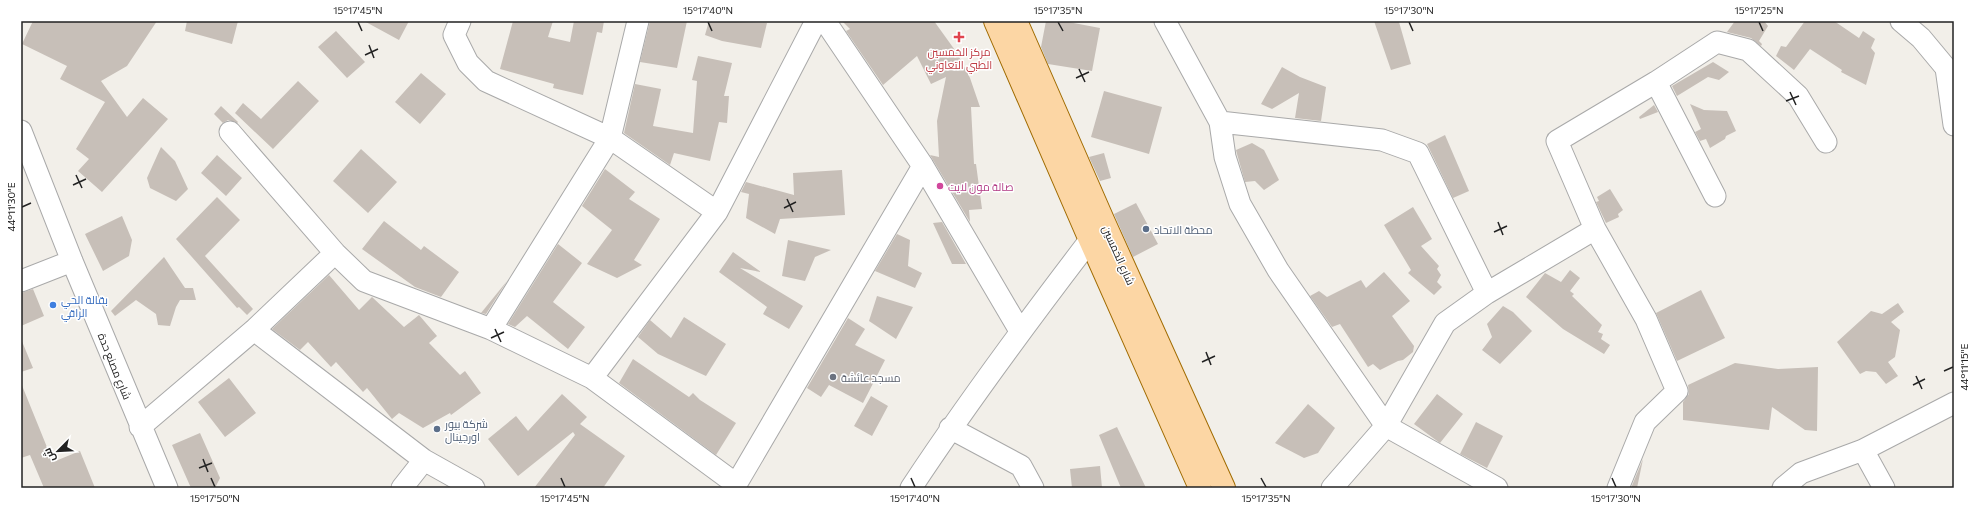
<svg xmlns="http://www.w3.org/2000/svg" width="1975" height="509" viewBox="0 0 1975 509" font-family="Commissioner,Cairo,sans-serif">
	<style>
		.building { fill: #c7bfb8 }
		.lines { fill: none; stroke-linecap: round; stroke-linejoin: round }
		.minor-casing { stroke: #a9a9a9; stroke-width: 23 }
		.major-casing { stroke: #a06b00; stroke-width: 24 }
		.minor { stroke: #fff; stroke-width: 21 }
		.major { stroke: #fcd6a4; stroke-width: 22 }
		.ticks { fill: none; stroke: #222; stroke-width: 1.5 }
		.health-dot { fill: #e0444e; stroke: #fff; stroke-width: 1.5 }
		.hotel-dot { fill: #d1479c; stroke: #fff; stroke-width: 1.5 }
		.service-dot { fill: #5c6f8a; stroke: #fff; stroke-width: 1.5 }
		.shop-dot { fill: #3f7fe0; stroke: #fff; stroke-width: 1.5 }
		.worship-dot { fill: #6b7280; stroke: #fff; stroke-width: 1.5 }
		.labels { text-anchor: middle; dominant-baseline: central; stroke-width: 3; stroke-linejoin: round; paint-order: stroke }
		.health-label { font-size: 11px; fill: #be3a42; stroke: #fff }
		.hotel-label { font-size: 11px; fill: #b23c85; stroke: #fff; text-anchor: start }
		.service-label { font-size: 11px; fill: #4e5e75; stroke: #fff; text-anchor: start }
		.street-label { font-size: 11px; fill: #222; stroke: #fff }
		.shop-label { font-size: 11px; fill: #366cbe; stroke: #fff; text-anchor: start }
		.worship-label { font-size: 11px; fill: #5b616d; stroke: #fff; text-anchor: start }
		.neatline { fill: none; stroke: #222; stroke-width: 1.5 }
		.ticks-label { font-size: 10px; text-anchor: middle; fill: #222 }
	</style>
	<rect width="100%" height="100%" fill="#f2efe9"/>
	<!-- building -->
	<path class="building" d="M33 21H157L127 66 101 81 127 117 143 98 168 119 102 192 78 171 89 159 76 149 105 102 60 79 67 66 22 44Z
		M187 21H238L232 44 185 31Z
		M364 21H409L399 40Z
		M513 21H553L548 37 570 42 574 21H604L602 33 597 32 583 95 553 88 554 84 500 69Z
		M650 21H687L677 68 640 62Z
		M709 21 767 23 761 48 722 41 705 35Z
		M842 21H934L957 53 970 78 980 107H971L974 164H976L982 209 969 210 970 222 930 155 939 157 937 121 946 77 931 84 917 56 883 85 846 31 850 29Z
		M1046 21H1063L1100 28 1092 71 1048 64 1041 47Z
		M1374 21 1399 22 1411 64 1391 70Z
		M1735 21H1764L1768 26 1759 41 1762 44 1761 46 1751 38 1727 32Z
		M1805 21H1834L1859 38 1863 31 1875 39 1871 48 1875 53 1866 85 1841 72 1842 70 1810 49 1794 70 1776 56 1781 46 1786 47Z
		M336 31 365 62 347 78 318 47Z
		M698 56 732 63 724 96H729L727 123 719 122 710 161 674 153 670 165 624 133 635 84 661 89 653 126 693 133 697 81 692 80Z
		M1713 62 1729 72 1719 80 1708 77 1677 96 1672 86Z
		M1282 67 1300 77 1326 87 1321 121 1295 118 1299 93 1272 109 1261 104Z
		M421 73 446 94 420 124 395 102Z
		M298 81 319 101 273 149 235 113 243 103 261 119Z
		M1104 91 1162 107 1149 154 1091 137Z
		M1690 104 1704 110 1727 111 1736 131 1726 136 1725 139 1710 148 1706 139 1700 141 1695 132 1701 129Z
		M1654 105 1658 112 1640 119 1639 117Z
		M221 106 238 122 237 123 228 120 223 123 214 114Z
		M1445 135 1469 191 1453 198 1427 144Z
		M1252 143 1264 150 1279 180 1264 190 1255 181 1245 182 1237 154 1236 150Z
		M161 147 175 161 188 189 176 201 150 188 147 178Z
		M361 149 397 182 368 213 333 181Z
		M1104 153 1111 178 1100 181 1089 157Z
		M217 155 242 178 226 196 201 173Z
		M605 169 635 192 629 199 660 219 634 260 642 265 617 278 587 264 612 230 582 206Z
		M842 170 845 215 780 219 775 234 746 218 749 194 741 192 746 182 794 195 793 173Z
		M1610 189 1623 210 1618 214 1619 217 1606 223 1596 202 1599 201 1597 197Z
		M217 197 240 220 205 256 253 309 247 315 239 307 237 308 176 239Z
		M1136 203 1158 244 1133 257 1114 214Z
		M1413 207 1432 239 1421 246 1439 266 1437 269 1441 275 1437 282 1442 287 1434 295 1408 273 1411 270 1384 225Z
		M122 216 132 240 129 256 103 271 85 234Z
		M384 221 421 250 424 246 459 272 441 297 415 287 362 249Z
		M942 222 966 264H952L933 223Z
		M897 234 910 240 908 266 922 273 915 288 875 271Z
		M788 240 831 250 815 257 805 281 782 276Z
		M558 244 582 263 553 302 585 327 568 349 527 316 515 327 508 324Z
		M733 252 761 272 740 268 803 306 789 329 763 314 767 307 719 272Z
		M164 257 185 288H193L196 300H180L176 307 170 326 158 325 156 314 136 300 115 316 111 311Z
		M1570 270 1580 278 1570 291 1574 294 1572 296 1602 325 1598 332 1603 334 1601 339 1610 345 1604 354 1563 329 1526 297 1545 273 1561 282Z
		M1384 272 1410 301 1392 316 1414 346 1413 352 1403 360 1398 361 1380 370 1373 364 1368 367 1340 324 1332 327 1310 296 1319 291 1327 297 1361 280 1366 288Z
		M329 275 359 310 372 297 404 327 419 315 437 336 429 343 460 375 465 371 481 393 451 415 450 413 423 428 399 413 392 419 367 388 363 392 336 362 331 367 308 342 300 350 272 329Z
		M507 281 486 314 481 313Z
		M33 289 44 316 21 326V293Z
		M1701 290 1725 338 1677 361 1656 313Z
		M877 296 913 307 896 339 869 321Z
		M1898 303 1904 312 1891 322 1900 330 1895 357 1888 362 1898 376 1886 384 1876 372 1866 371 1860 374 1837 342 1871 311 1882 314Z
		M1503 306 1513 312 1532 331 1500 364 1482 350 1492 337 1487 324Z
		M684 317 726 344 706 376 658 354 638 337 650 320 671 338Z
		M848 318 865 329 855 345 885 360 863 403 829 385 821 397 807 388Z
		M21 339 33 368 21 372Z
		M633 359 689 397 693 393 700 400 736 423 716 455 619 383Z
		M1735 363 1778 369 1818 367 1817 431 1805 430 1772 407 1769 430 1683 420V402L1689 394 1688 385Z
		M229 378 256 413 225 437 198 402Z
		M21 383 53 462 80 451 95 488H44L30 455 21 458Z
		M562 394 587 417 580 424 625 456 603 488H534L575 435 573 432 518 476 488 439 516 416 528 431Z
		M1437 394 1463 414 1440 443 1414 424Z
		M871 396 888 406 872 436 854 426Z
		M1308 404 1335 428 1318 453 1304 458 1275 443Z
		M1476 422 1503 436 1487 468 1460 454Z
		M1117 427 1146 488H1121L1099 435Z
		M200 433 220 478 215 488H191L172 445Z
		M1643 459 1637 488H1631Z
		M1100 466 1102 488H1072L1070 469Z"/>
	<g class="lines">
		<!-- minor casing -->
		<g class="minor-casing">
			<path id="minor" d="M460 21 454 35 468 63 486 81 610 138 717 212
				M825 21 923 166 1020 331
				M1165 21 1220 122 1225 157 1240 204 1278 270 1386 426 1497 488
				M1901 21 1921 38 1946 68 1954 125
				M1656 82 1715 196
				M1220 122 1382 140 1418 153 1487 293
				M21 131 72 261 167 488
				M230 132 335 253 364 281 491 329 592 378 736 484
				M21 281 72 261
				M491 329 610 138 638 21
				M254 330 424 460 474 488
				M592 378 717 212 816 21
				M140 427 254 330 335 253
				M950 428 1021 466 1033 488
				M1863 450 1884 488
				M402 488 424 460
				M734 488 923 166
				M911 488C967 403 1028 321 1090 240
				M1332 488 1386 426 1445 323 1487 293 1595 229
				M1618 488 1645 422 1677 391 1646 319 1595 229 1557 141 1656 82 1717 42 1748 50 1798 96 1826 142
				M1783 488 1801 473 1863 450 1954 403"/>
		</g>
		<!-- major casing -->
		<g class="major-casing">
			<path id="major" d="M995 21 1090 240 1200 488
				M1016 21 1103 220 1224 488"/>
		</g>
		<!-- minor -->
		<use href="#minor" class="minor"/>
		<!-- major -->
		<use href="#major" class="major"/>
	</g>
	<!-- ticks -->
	<path class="ticks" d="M358 22 362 31M708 22 712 31M1058 22 1063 31M1409 22 1413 31M1759 22 1763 31M369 45 374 58M365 55 378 49M1079 69 1085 82M1076 78 1089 72M1790 92 1796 105M1786 101 1799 96M76 175 82 188M73 185 86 179M787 199 793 212M22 207 31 203M784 208 796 202M1498 222 1503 235M1494 232 1507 226M495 329 501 342M491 338 504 332M1206 352 1211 365M1202 362 1215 356M1944 371 1953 367M1916 376 1922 389M1913 385 1925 379M203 459 208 472M199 468 212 463M211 478 215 487M561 478 565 487M911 478 915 487M1261 478 1266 487M1612 478 1616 487"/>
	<!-- markers -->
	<path class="health-dot" d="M957 31h4v4h4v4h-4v4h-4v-4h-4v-4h4z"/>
	<circle class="hotel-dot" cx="940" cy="186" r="4"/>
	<g class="service-dot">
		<circle cx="1146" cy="229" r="4"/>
		<circle cx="437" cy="429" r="4"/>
	</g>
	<circle class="shop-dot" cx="53" cy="305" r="4"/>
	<circle class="worship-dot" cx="833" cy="377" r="4"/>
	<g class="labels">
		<!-- health labels -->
		<g class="health-label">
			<text x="959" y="51">مركز الخمسين<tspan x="959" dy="13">الطبي التعاوني</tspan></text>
		</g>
		<!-- hotel labels -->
		<g class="hotel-label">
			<text x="948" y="186">صالة مون لايت</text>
		</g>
		<!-- service labels -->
		<g class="service-label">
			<text x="1154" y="229">محطة الاتحاد</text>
			<text x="445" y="423">شركة بيور<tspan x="445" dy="13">اورجينال</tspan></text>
		</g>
		<!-- street labels -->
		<g class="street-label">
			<text transform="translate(1119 255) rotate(66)">شارع الخمسين</text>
			<text transform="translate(115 366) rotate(68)">شارع مصنع حدة</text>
		</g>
		<!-- shop labels -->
		<g class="shop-label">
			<text x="61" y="299">بقالة الحي<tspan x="61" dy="13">الراقي</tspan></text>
		</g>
		<!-- worship labels -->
		<g class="worship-label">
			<text x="841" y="377">مسجد عائشة</text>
		</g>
	</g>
	<!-- border -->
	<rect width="1975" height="509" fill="none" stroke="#ffffff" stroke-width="44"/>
	<!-- north arrow -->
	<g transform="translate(58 451) rotate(246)" stroke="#ffffff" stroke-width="3" paint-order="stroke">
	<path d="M0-3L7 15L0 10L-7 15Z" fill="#222222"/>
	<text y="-6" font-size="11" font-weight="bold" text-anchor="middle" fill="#222222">ش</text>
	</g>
	<rect x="22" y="22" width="1931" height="465" class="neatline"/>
	<g class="ticks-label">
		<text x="358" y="14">15°17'45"N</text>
		<text x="708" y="14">15°17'40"N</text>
		<text x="1058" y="14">15°17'35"N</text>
		<text x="1409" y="14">15°17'30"N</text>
		<text x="1759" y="14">15°17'25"N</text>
		<text transform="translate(11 207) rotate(-90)" y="4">44°11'30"E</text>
		<text transform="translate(1964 367) rotate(-90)" y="4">44°11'15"E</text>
		<text x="215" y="502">15°17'50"N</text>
		<text x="565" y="502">15°17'45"N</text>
		<text x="915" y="502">15°17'40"N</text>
		<text x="1266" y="502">15°17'35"N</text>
		<text x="1616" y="502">15°17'30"N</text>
	</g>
</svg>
